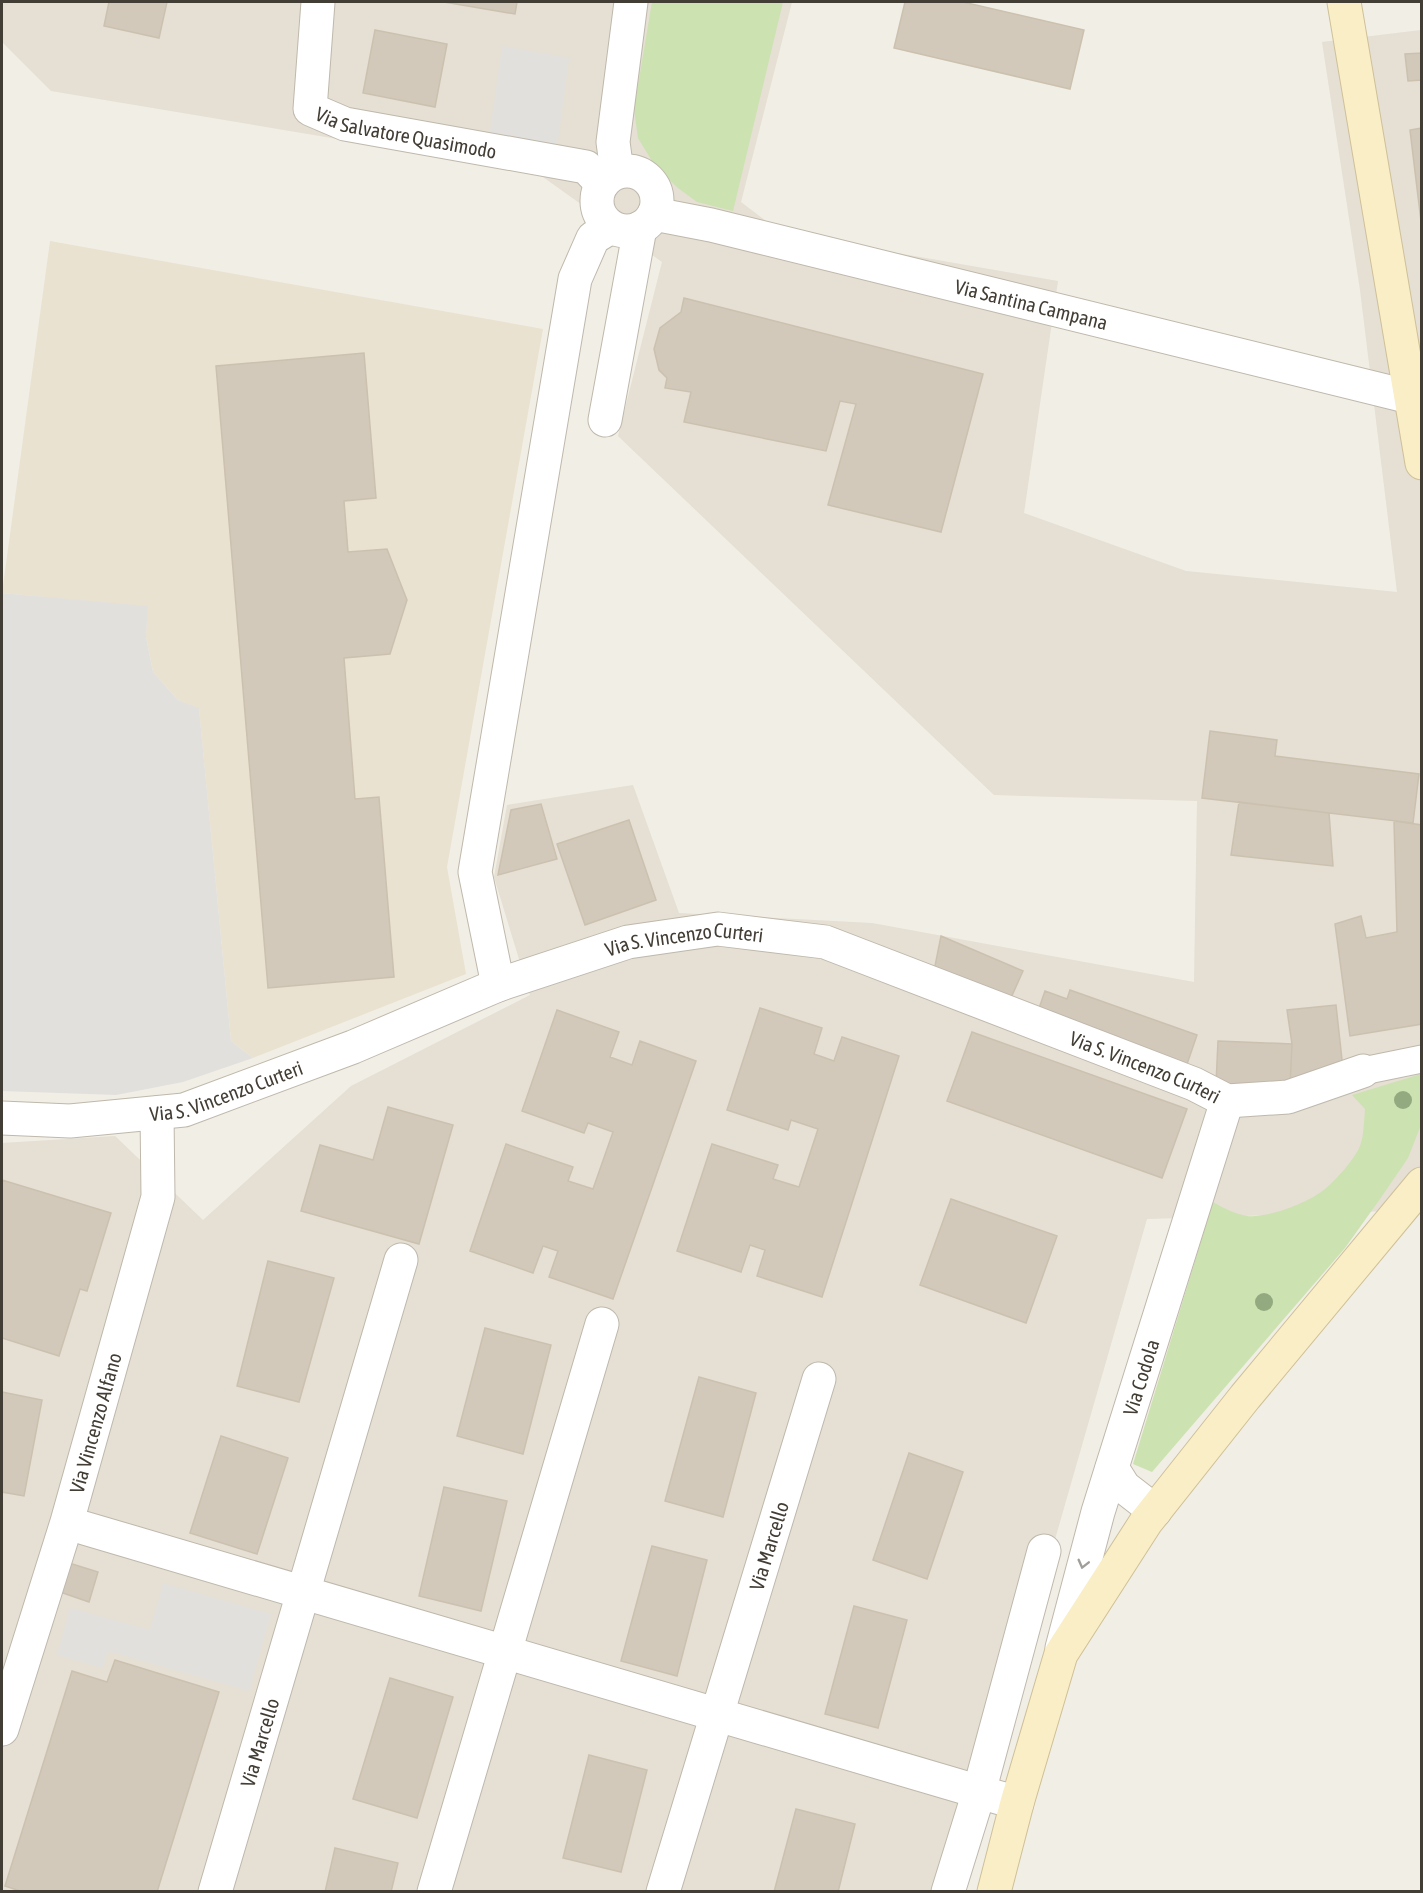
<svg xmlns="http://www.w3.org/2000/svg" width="1423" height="1893" viewBox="0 0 1423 1893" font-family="'Asap Condensed',sans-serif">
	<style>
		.residential { fill: #e5dfd4 }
		.education { fill: #e9e2d0 }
		.green { fill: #cce2b1 }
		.parking { fill: #e2e0dd }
		.building { fill: #d2c9bb; stroke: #ccc1af; stroke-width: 1.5 }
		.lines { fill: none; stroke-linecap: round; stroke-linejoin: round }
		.pedestrian-casing { stroke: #bfb8ac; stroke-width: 29 }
		.minor-casing { stroke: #bfb8ac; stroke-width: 35 }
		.secondary-casing { stroke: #cec098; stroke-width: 35 }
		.pedestrian { stroke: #fff; stroke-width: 27 }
		.minor { stroke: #fff; stroke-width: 33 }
		.secondary { stroke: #faeec6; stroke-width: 33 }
		.tree { fill: #93a980 }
		.oneway { stroke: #a19e9a }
		.labels { text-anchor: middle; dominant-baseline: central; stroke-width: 4.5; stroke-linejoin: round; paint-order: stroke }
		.street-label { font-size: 20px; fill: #433e35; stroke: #fff }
	</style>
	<rect width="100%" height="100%" fill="#f1eee5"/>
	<!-- residential -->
	<path class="residential" d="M2 2H792L741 202 782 233 1058 281 1024 513 1186 571 1397 592 1360 290 1322 42 1421 30V1210L1147 1219 954 1891 2 1892V1143L115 1136 203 1220 351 1086 530 995 494 877 507 805 633 785 679 913 872 923 1194 982 1197 801 994 795 618 436 662 262 536 172 51 91 2 42Z"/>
	<!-- education -->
	<path class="education" d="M50 241 543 329 447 867 466 974 253 1058 231 1041 199 709 178 700 153 672 146 637 147 607 2 593Z"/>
	<!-- green -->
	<path class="green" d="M652 2H783L733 211 697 202 678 188 655 166 638 138 634 109Z
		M1421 1074V1125L1408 1158 1380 1199 1345 1248 1152 1472 1133 1464 1213 1202C1223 1208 1235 1214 1247 1216 1269 1218 1308 1203 1325 1189 1335 1181 1355 1159 1360 1146 1364 1136 1364 1121 1365 1109L1352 1095Z"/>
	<!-- parking -->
	<path class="parking" d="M502 46 569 58 557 148 489 139Z
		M2 593 148 606 146 637 153 672 178 700 199 708 231 1041 253 1058 183 1082 116 1095 2 1091Z
		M163 1583 271 1614 249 1691 108 1651 103 1668 57 1655 70 1608 150 1630Z"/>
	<!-- building -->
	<path class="building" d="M109 2H167L159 38 104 26Z
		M444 2H517L515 14Z
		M905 2H963L1084 30 1070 89 894 48Z
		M375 30 447 44 435 107 363 93Z
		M1422 53V80L1408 81 1405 54Z
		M1422 128V221H1421L1410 130Z
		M684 298 983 374 941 532 828 505 856 404 840 401 826 451 684 422 691 392 665 388 667 378 659 370 654 349 660 328 681 312Z
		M364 353 376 498 344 501 348 552 387 549 407 600 390 654 344 658 355 799 379 797 394 977 268 988 216 366Z
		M1210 731 1277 740 1275 756 1419 774 1413 823 1202 798Z
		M1239 802 1329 813 1333 866 1231 855Z
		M541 804 557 859 498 875 511 810Z
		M629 820 656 900 585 925 557 844Z
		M1394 821 1422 825V1024L1350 1036 1335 924 1361 916 1366 938 1397 932Z
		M941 936 1023 971 1010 1000 934 971Z
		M1070 990 1197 1035 1186 1067 1037 1014 1045 991 1067 999Z
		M1336 1005 1343 1069 1290 1087 1292 1044 1287 1010Z
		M760 1008 822 1028 814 1054 834 1061 842 1037 899 1056 822 1297 757 1276 765 1250 750 1245 741 1272 677 1251 712 1144 778 1165 773 1179 799 1187 818 1129 791 1120 788 1130 727 1110Z
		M557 1010 619 1032 610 1057 632 1065 640 1041 696 1061 613 1299 549 1277 558 1251 543 1246 533 1273 470 1251 506 1144 573 1167 568 1181 593 1189 613 1132 588 1123 584 1133 522 1111Z
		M972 1032 1187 1109 1162 1178 947 1101Z
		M1218 1041 1292 1044 1290 1087 1216 1084Z
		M388 1107 453 1125 419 1244 301 1211 320 1145 373 1160Z
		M2 1180 111 1213 87 1291 80 1289 59 1356 2 1338Z
		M951 1199 1057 1236 1026 1323 920 1285Z
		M268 1261 334 1278 299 1402 237 1386Z
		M485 1328 551 1345 523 1454 457 1436Z
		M699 1377 756 1393 723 1517 665 1501Z
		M2 1392 42 1400 24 1496 2 1492Z
		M221 1436 288 1458 257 1554 190 1533Z
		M909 1453 963 1472 927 1579 873 1560Z
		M444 1487 507 1501 481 1611 419 1596Z
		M652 1546 707 1560 677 1676 621 1661Z
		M69 1563 98 1572 89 1602 60 1592Z
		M854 1606 907 1620 878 1728 825 1714Z
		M115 1660 219 1692 157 1892H23L5 1886 72 1671 107 1682Z
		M390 1678 453 1697 417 1818 353 1799Z
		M589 1755 647 1770 621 1872 563 1858Z
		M796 1809 855 1824 838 1892H774Z
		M335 1848 398 1863 391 1892H325Z"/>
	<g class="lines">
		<!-- pedestrian casing -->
		<g class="pedestrian-casing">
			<path id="pedestrian" d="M1363 1071 1422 1059"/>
		</g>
		<!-- minor casing -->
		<g class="minor-casing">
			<g id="minor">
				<path id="s1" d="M318 2 310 109 345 124 586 167 602 184"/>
				<circle cx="627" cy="201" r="30"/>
				<path d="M617 172 613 142 631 2"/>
				<path id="s2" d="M654 214 711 225 1410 397"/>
				<path d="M605 420 640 228"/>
				<path d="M498 985 475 872 575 279 593 238 611 227"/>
				<path id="s3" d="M2 1118 70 1121 184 1110 353 1047 498 985 628 942 718 929 825 942 1194 1084 1227 1101 1288 1097 1363 1071"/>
				<path d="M1112 1468 1124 1487 1155 1511"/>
				<path d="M84 1528 1017 1803"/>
				<path id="s4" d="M1062 1648 1098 1512 1227 1101"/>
				<path id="s5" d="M2 1729 67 1522 158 1197 157 1113"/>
				<path id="s6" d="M215 1892 401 1260"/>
				<path d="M434 1892 602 1324"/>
				<path id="s7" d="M663 1892 819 1379"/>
				<path d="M948 1892 979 1792 1044 1551"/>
			</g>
		</g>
		<!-- secondary casing -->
		<g class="secondary-casing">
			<path id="secondary" d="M1344 2 1422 463
				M994 1892 1017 1803 1061 1654 1146 1522 1245 1397 1422 1184"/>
		</g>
		<!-- pedestrian -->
		<use href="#pedestrian" class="pedestrian"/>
		<!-- minor -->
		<use href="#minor" class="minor"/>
		<!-- secondary -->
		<use href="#secondary" class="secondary"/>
	</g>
	<!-- trees -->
	<g class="tree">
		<circle cx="1403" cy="1100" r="9"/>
		<circle cx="1264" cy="1302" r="9"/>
	</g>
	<!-- one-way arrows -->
	<defs><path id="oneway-chevron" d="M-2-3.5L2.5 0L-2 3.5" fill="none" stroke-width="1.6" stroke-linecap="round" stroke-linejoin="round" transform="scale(1.5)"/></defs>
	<use class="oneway" href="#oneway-chevron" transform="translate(1083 1564) rotate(104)"/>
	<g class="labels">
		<!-- street labels -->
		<g class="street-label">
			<text stroke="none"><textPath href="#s1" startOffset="207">Via Salvatore Quasimodo</textPath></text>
			<text stroke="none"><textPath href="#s2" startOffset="388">Via Santina Campana</textPath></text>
			<text stroke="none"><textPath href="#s3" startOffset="714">Via S. Vincenzo Curteri</textPath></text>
			<text stroke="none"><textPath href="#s3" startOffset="1200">Via S. Vincenzo Curteri</textPath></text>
			<text stroke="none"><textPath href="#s3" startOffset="228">Via S. Vincenzo Curteri</textPath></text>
			<text stroke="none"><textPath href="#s4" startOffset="282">Via Codola</textPath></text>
			<text stroke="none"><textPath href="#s5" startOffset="320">Via Vincenzo Alfano</textPath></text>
			<text stroke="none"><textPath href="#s7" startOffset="362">Via Marcello</textPath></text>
			<text stroke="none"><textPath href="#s6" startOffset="156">Via Marcello</textPath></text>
		</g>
	</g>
	<!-- border -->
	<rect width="1423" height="1893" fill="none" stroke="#433e35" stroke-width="6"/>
</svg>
